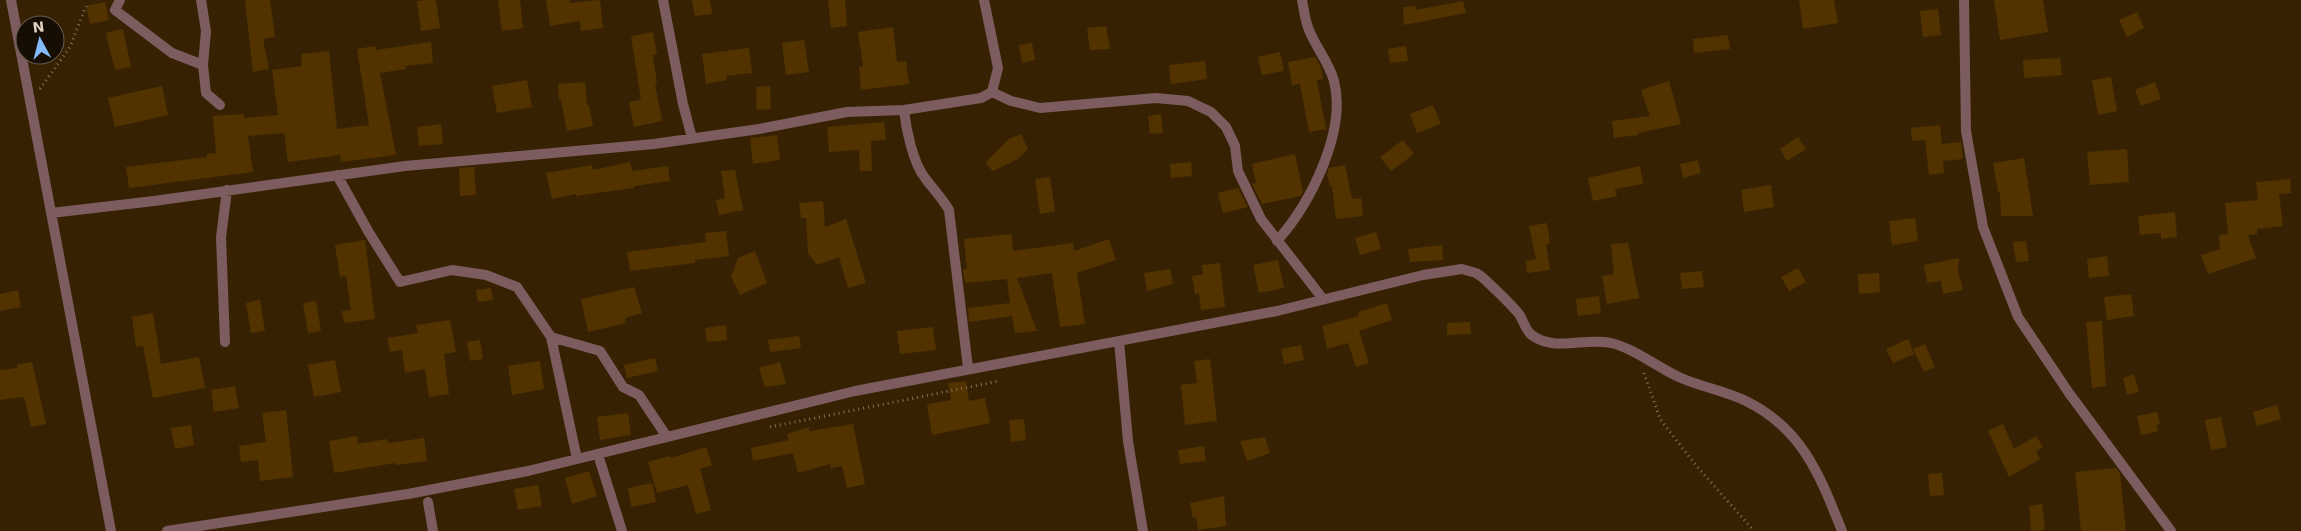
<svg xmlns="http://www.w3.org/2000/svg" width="2301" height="531" viewBox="0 0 2301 531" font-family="'DejaVu Sans',sans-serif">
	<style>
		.building { fill: #523300 }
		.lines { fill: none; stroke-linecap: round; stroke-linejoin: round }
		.path { stroke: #84735a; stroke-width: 3; stroke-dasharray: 1 4; stroke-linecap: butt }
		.minor { stroke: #7c5c5e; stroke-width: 10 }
	</style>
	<rect width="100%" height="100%" fill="#362203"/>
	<!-- building -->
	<path class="building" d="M245 0H270L275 37 263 39 269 69 253 72Z
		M425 0H436L440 28 421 31 417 1Z
		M498 0H520L523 28 502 31Z
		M546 0H570V3L600 0 603 28 581 31 580 21 550 26Z
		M692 0H710L712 14 695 16Z
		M828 0H845L847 26 831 28Z
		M1799 0H1834L1838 23 1803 29Z
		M1994 0H2043L2048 32 2000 40Z
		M1463 1 1466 13 1404 25 1403 7 1416 6V10Z
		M105 2 109 20 90 24 86 6Z
		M1938 9 1941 35 1923 37 1920 11Z
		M2137 12 2144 28 2127 37 2119 20Z
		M1106 26 1110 49 1090 50 1087 28Z
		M893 27 897 62 906 61 909 84 861 90 859 67 863 66 858 32Z
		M123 29 131 67 115 70 106 33Z
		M653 32 657 54 653 55 657 84H655L662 121 634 127 629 102 641 100 631 36Z
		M1728 35 1730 49 1694 53 1693 39Z
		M804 40 809 72 786 75 782 43Z
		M431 42 433 63 405 66 406 69 380 73 396 155 341 162 340 155 288 162 284 133 248 136 253 172 129 188 126 167 207 157V154L216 153 213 116 244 114V118L278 115 272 70 302 66 301 54 329 51 337 129 369 125 357 49 375 46 376 50Z
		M1032 43 1035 60 1022 63 1019 45Z
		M1406 46 1408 61 1390 63 1388 49Z
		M749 48 752 73 726 76 727 80 706 84 702 54Z
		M1280 52 1284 71 1262 75 1258 57Z
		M1315 57 1321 67 1323 79 1317 80 1326 129 1309 132 1300 84 1292 85 1288 62Z
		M2060 58 2062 75 2024 78 2023 60Z
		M1205 61 1207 79 1171 84 1169 65Z
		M2111 77 2117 111 2098 115 2092 80Z
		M527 80 532 107 497 113 492 86Z
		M1669 81 1681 124 1638 133V135L1614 138 1612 121 1650 116 1641 90Z
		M585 82 587 105H589L593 126 567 131 561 100H559L558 84Z
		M2155 82 2161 99 2141 106 2135 90Z
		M162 86 168 115 115 127 108 98Z
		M770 86 771 109 757 110 756 87Z
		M1433 105 1441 124 1417 133 1410 114Z
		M1161 114 1163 133 1150 134 1148 116Z
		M884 122 886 140 871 141 872 171H860L859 150 829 152 827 127Z
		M441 124 443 144 419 146 417 127Z
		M1940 125 1942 144 1961 142 1963 159 1943 161 1944 173 1929 175 1925 140 1912 141 1911 128Z
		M1021 134 1028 149 1018 159 993 171 985 163 1009 139Z
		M777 135 780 160 753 164 750 138Z
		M1798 137 1806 149 1787 161 1780 149Z
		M1403 140 1414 154 1391 171 1380 157Z
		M2127 149 2129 182 2090 185 2087 152Z
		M1295 154 1303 191 1301 196 1262 204 1252 184 1256 183 1252 164Z
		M2024 158 2033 216H2001L2000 192H1998L1993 163Z
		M1698 160 1701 173 1683 178 1680 164Z
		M630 162 632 171 668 166 670 181 634 186V188L576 196V194L552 199 546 173 592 165 593 170Z
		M1191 162 1192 176 1171 178 1170 164Z
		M1345 165 1352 199 1361 198 1363 216 1336 219 1332 186H1330L1327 174 1329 168Z
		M1640 166 1643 184 1615 189 1617 196 1593 201 1588 178Z
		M474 167 476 195 460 196 459 168Z
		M735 170 743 210 719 215 716 200 725 198 721 171Z
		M1050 177 1055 211 1040 214 1035 179Z
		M2290 179 2291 193 2279 194 2283 226 2257 229V234L2248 235 2256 258 2208 274 2201 255 2220 249 2219 235 2228 234 2225 203 2258 200 2256 182Z
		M1771 185 1774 207 1744 212 1741 190Z
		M1238 188 1248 207 1223 213 1218 193Z
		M823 201 825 227 846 219 866 283 848 288 839 257 817 265 808 253 806 218H801L799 203Z
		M2175 212 2177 237 2161 239V233L2140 235 2138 216Z
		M1915 218 1918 241 1892 245 1889 221Z
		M1547 223 1550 243 1546 244 1550 270 1527 273 1526 261 1536 259 1529 226Z
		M726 231 729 256 695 260V263L630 271 627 252 706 242 705 233Z
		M1376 232 1381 249 1360 255 1355 238Z
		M1012 234 1013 251 1073 243 1074 251 1109 239 1116 260 1077 273 1085 324 1060 327 1052 273 1017 278 1037 331 1015 333 1012 316 969 322 968 308 1010 303 1007 279 965 283 963 269H967L964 239Z
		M365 240 375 319 344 323 342 311 351 310 346 276 340 277 335 245Z
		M2026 241 2029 261 2016 262 2013 242Z
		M1628 243 1639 298 1607 304 1602 276 1614 274 1611 244Z
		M1442 245 1443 260 1410 262 1408 249Z
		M755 251 767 283 740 295 731 277 738 258Z
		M2107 256 2109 276 2089 278 2087 259Z
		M1959 258 1958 271 1963 290 1943 294 1941 281 1927 283 1924 265Z
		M1278 260 1284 288 1259 293 1253 265Z
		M1220 263 1225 307 1201 310 1199 293 1195 294 1192 276 1203 274 1202 265Z
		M1798 268 1806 282 1789 291 1781 277Z
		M1170 269 1173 284 1147 291 1144 273Z
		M1702 271 1704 287 1682 289 1680 273Z
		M1879 273 1880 292 1859 294 1858 274Z
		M634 287 642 313 625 318 626 323 588 332 581 299Z
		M491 288 493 300 478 302 476 290Z
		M18 290 21 307 0 311V294Z
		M2131 294 2134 316 2107 320 2104 297Z
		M1599 296 1601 313 1578 316 1576 299Z
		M260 300 265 331 251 333 246 303Z
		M316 301 321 331 308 333 303 303Z
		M1387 303 1392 320 1359 331 1369 363 1356 367 1348 343 1327 349 1322 326 1359 316 1358 312Z
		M153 313 161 364 199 357 205 388 153 398 143 346 136 347 132 317Z
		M450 320 456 352 444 354 449 394 429 397 425 369 405 373 402 350 390 352 387 338 418 333 416 325Z
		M2102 321 2106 386 2092 388 2086 322Z
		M1470 322 1471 334 1447 335V323Z
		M726 325 727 340 707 342 705 328Z
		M933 327 936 350 900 354 897 331Z
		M799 336 801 348 770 352 768 340Z
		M1908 339 1914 354 1893 363 1886 349Z
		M480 340 483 359 470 361 467 342Z
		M1925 344 1935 367 1924 372 1913 349Z
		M1301 345 1304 360 1284 364 1281 349Z
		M655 358 658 371 627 378 624 365Z
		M1210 359 1217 421 1185 425 1181 385 1197 383 1194 361Z
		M335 360 341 392 314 397 308 365Z
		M540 361 544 389 512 395 508 366Z
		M32 362 46 424 31 427 24 397 0 400V370L17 368V365Z
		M780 362 786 384 765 387 759 368Z
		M2134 374 2139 392 2127 395 2123 378Z
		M966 381 969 401 985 398 990 423 932 435 927 404 951 400 948 383Z
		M235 386 239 408 214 412 211 390Z
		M2277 405 2281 419 2257 426 2253 412Z
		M286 410 293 477 260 481 258 460 241 462 239 446 266 442 262 413Z
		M2157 412 2160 424 2157 425 2158 431 2141 435 2137 416Z
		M628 413 631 435 600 440 597 417Z
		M2221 417 2227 447 2211 450 2205 420Z
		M1024 419 1026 440 1011 442 1009 420Z
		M853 424 865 484 847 488 842 466 831 468 830 464 798 473 793 453 753 461 751 448 789 440 787 434 809 427 810 431Z
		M2003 424 2014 449 2036 436 2043 447 2036 451 2040 459 2009 477 1988 431Z
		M191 425 194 445 175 449 171 428Z
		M357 436 358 444 387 439 388 443 424 438 427 461 396 465 395 463 334 473 329 441Z
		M1265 437 1270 453 1247 461 1240 441Z
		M1204 446 1206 461 1180 464 1178 450Z
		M706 447 712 465 700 469 711 510 696 514 688 485 657 493 648 462 670 456 671 458Z
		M2116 468 2120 474 2126 531H2081L2075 472Z
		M589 471 597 496 572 504 565 478Z
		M1942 473 1944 495 1930 496 1928 474Z
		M652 483 656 502 631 507 628 488Z
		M538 485 542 506 518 510 514 489Z
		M1224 496 1226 526 1198 530 1196 517 1193 518 1190 503Z
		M2042 504 2045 530 2031 531 2029 506Z"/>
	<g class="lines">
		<!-- path -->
		<path class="path" d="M40 89 70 47 86 6
			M1644 373 1660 419 1694 463 1754 531
			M770 427 999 381"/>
		<!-- minor -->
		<path class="minor" d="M11 0 111 531
			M120 0 115 10 172 53 203 65
			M201 0 206 31 203 65 206 93 220 105
			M663 0 683 104 692 138
			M1964 0 1966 131 1983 227 2018 317 2069 393 2171 531
			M992 92 1011 101 1040 108 1156 98 1188 101 1211 112 1226 127 1235 146 1238 171 1261 219 1323 299
			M337 175 368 231 400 282 452 270 486 275 517 287 551 337 600 351 623 387 639 395 667 437
			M51 213 154 201 405 166 654 144 759 129 847 112 904 110
			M1277 241C1310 204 1347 132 1334 81 1329 62 1316 48 1309 30 1305 21 1304 10 1302 0
			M551 337 577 459
			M1119 341 1128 441 1143 531
			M225 342 221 237 227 190
			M968 368 949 210C942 198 933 189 925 178 913 163 906 129 904 110L981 98 992 92 998 68 984 0
			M600 461 622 531
			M428 502 433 531
			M167 531 408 494 528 471 855 391 1277 311 1423 275 1462 269 1476 273 1482 277C1494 288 1508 301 1519 314 1524 321 1525 331 1533 336 1557 352 1585 337 1611 343 1636 349 1658 368 1681 378 1702 387 1725 391 1746 401 1803 429 1820 476 1842 531"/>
	</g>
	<!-- north arrow -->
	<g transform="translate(40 40) rotate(353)"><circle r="24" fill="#170e03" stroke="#675c4f"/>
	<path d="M0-4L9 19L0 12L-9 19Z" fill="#85bbfb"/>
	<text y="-8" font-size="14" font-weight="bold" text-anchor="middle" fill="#dfd2c1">N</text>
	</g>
</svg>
